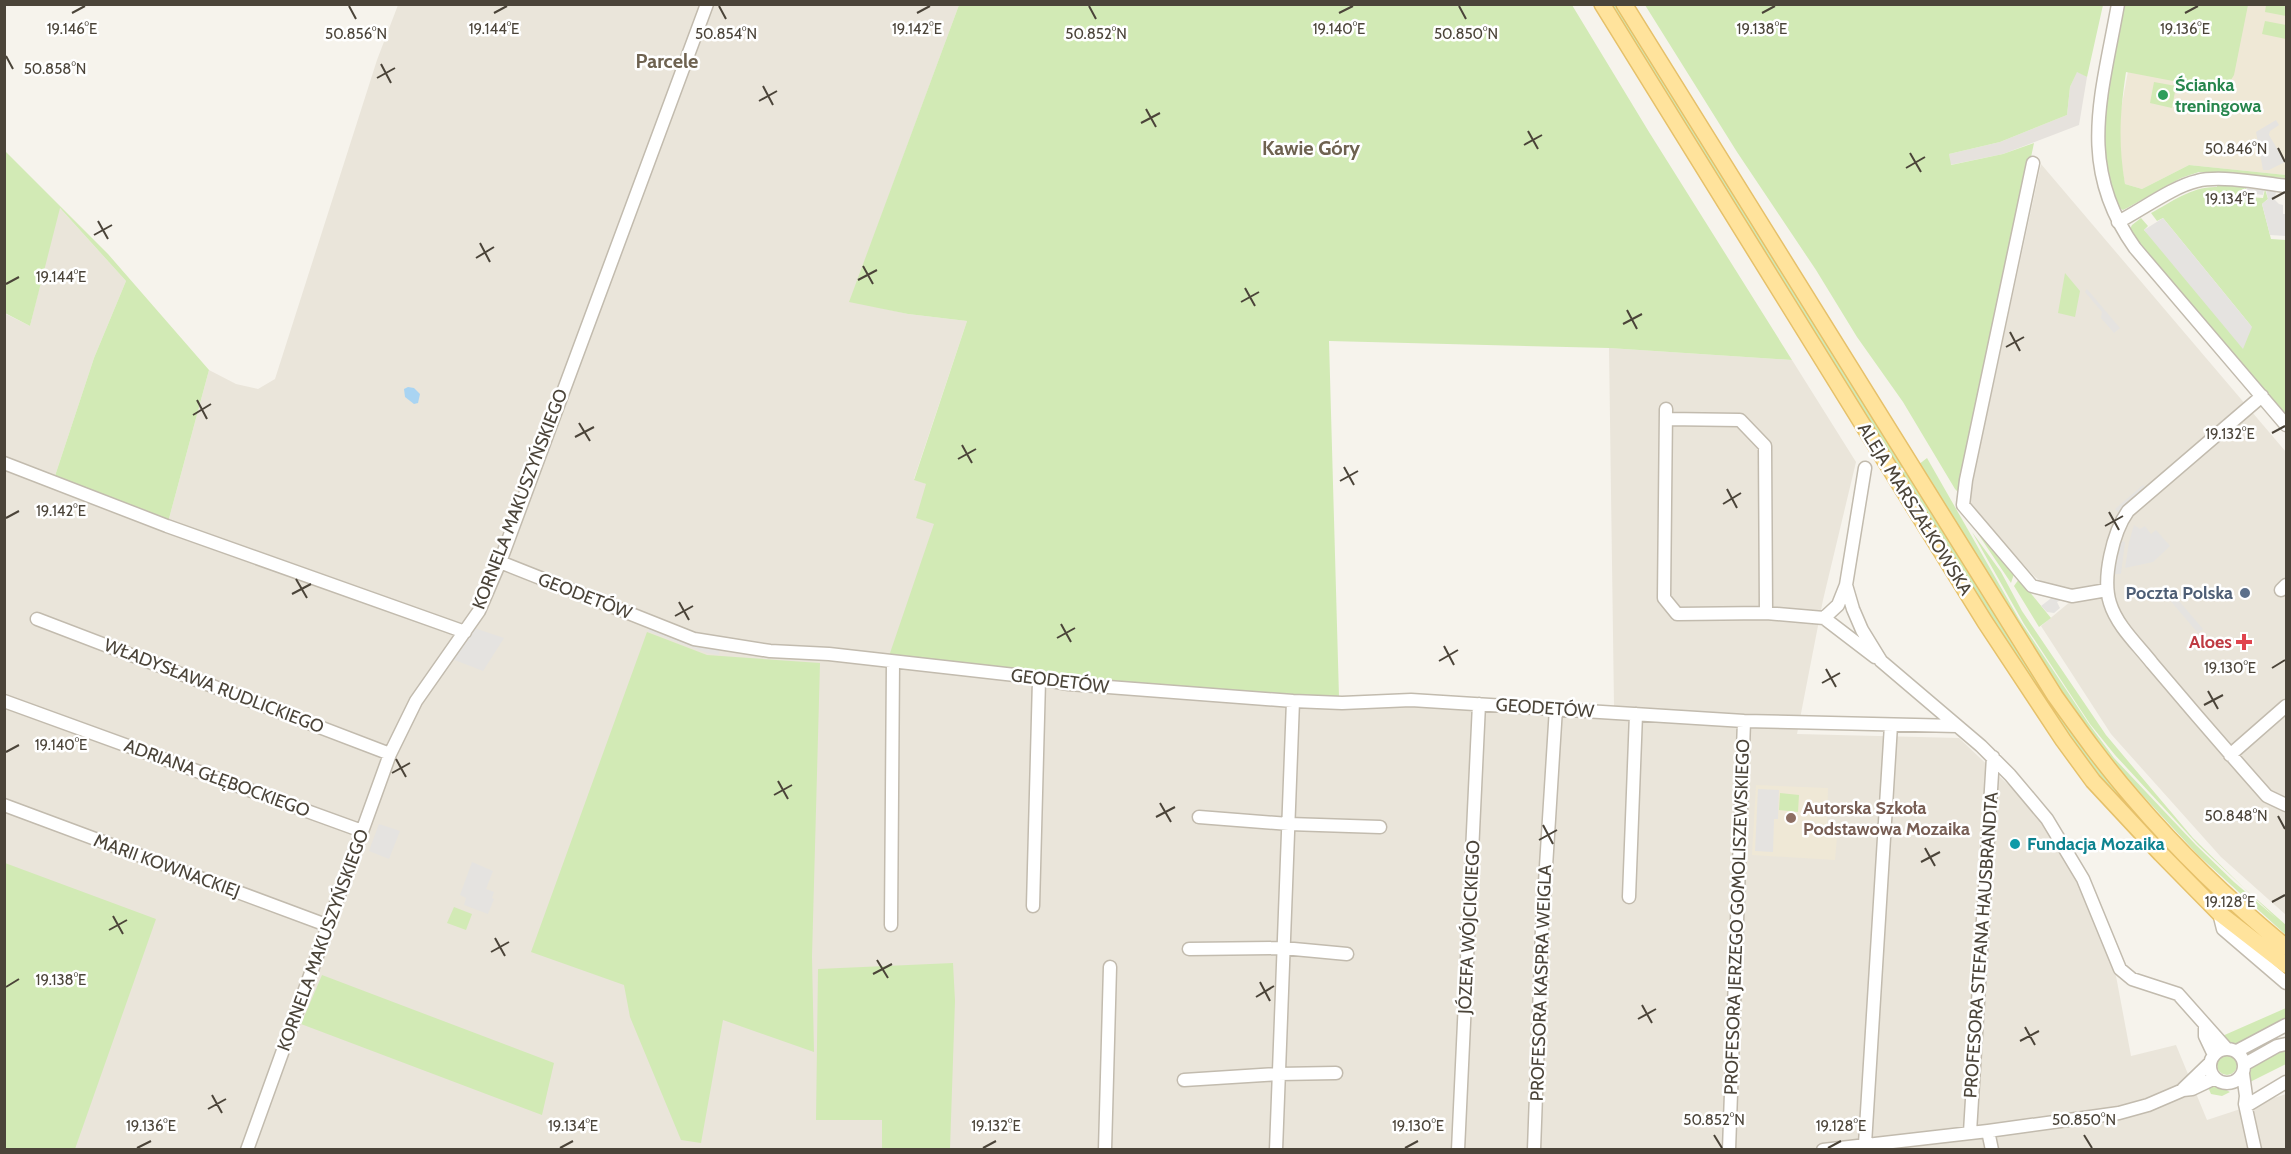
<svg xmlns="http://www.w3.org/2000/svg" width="2291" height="1154" viewBox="0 0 2291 1154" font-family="Cabin,sans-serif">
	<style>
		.residential { fill: #eae5da }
		.industrial { fill: #e6e2dd }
		.education { fill: #efe8d6 }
		.green { fill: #d2eab5 }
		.parking { fill: #e5e3e0 }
		.water { fill: #a9d4f2 }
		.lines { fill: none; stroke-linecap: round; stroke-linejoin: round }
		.minor-casing { stroke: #c2bbae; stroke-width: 15 }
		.major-casing { stroke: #e6c16a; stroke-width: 18 }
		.minor { stroke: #fff; stroke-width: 12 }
		.major { stroke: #ffe39c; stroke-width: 15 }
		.ticks { fill: none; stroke: #4b4439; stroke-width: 2 }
		.leisure-dot { fill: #2e9e5b; stroke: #fff; stroke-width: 2 }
		.service-dot { fill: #5c6f8a; stroke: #fff; stroke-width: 2 }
		.health-dot { fill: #e0444e; stroke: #fff; stroke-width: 2 }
		.education-dot { fill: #8d6e63; stroke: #fff; stroke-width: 2 }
		.culture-dot { fill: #0f9aa8; stroke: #fff; stroke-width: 2 }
		.labels { text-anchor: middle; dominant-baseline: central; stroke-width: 5; stroke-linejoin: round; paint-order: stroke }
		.leisure-label { font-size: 18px; font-weight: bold; fill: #27864d; stroke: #fff; text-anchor: start }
		.street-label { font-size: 18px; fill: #4b4439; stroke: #fff }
		.service-label { font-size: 18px; font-weight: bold; fill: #4e5e75; stroke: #fff; text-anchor: end }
		.health-label { font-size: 18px; font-weight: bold; fill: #be3a42; stroke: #fff; text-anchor: end }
		.education-label { font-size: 18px; font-weight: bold; fill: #785e54; stroke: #fff; text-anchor: start }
		.culture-label { font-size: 18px; font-weight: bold; fill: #0d838f; stroke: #fff; text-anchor: start }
		.neighbourhood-label { font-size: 20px; font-weight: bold; fill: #6e6250; stroke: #fff }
		.ticks-label { font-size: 15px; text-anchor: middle; fill: #4b4439; stroke: #fff; stroke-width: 5; stroke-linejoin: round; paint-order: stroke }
	</style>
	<rect width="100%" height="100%" fill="#f6f3ec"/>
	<!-- residential -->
	<path class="residential" d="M398 5H959L850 301 908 314 967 321 914 479 926 484 934 523 1114 684 1339 697 1433 696 1614 706 1609 348 1792 360 1856 462 1823 600 1797 734 1959 738 2037 812 2078 881 2116 976 2131 1056 2176 1045 2207 1120 2286 1094V1149H5L4 313 30 326 59 207 126 281 94 358 53 482 167 526 209 370 236 384 258 389 275 379 377 60Z
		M2041 164 2286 452V915L2221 857 2111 734 2041 626 2071 601 2035 577 1968 503Z"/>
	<!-- industrial -->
	<path class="industrial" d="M2077 71 2087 77 2079 125 2003 154 1950 165 1949 154 2000 142 2067 115 2070 87Z"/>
	<!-- education -->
	<path class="education" d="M2140 5H2286V175L2189 165 2142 189 2125 184 2120 156V115Z
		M1756 785 1828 788 1827 824 1838 825 1835 860 1752 855Z"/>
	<!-- green -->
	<path class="green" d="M959 5H1572L1649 132 1792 360 1609 348 1329 341 1339 697 1114 684 889 656 934 524 916 518 926 484 914 480 967 321 908 314 849 302Z
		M1608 5H1617L1904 466 1897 471Z
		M1645 5H2103L2087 77 2077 72 2070 87 2067 115 2000 142 1949 154 1951 165 2003 154 2034 143 1960 494 1955 489 1903 402 1857 337 1816 270 1737 152Z
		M2124 5H2248L2234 75 2226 88 2215 89 2126 72C2120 112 2118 144 2125 184L2142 189 2189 165 2286 175V178L2199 172 2181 178 2127 208 2123 210 2119 208C2112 192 2106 177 2104 160 2097 113 2116 51 2124 5Z
		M2266 5H2286V16L2265 12Z
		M2265 21 2286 25V39L2262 34Z
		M2154 82 2176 86 2172 108 2150 103Z
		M4 150 108 254 209 370 167 526 53 482 94 358 126 281 60 208 30 326 5 313Z
		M2217 184 2246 187 2248 197 2263 198 2265 189 2268 199 2262 204 2271 239 2286 240V415L2151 259 2130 229 2132 225 2141 218 2148 226 2144 230 2252 327 2163 218 2157 221 2151 213C2172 202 2192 186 2217 187Z
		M2065 273 2080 291 2075 317 2058 313Z
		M1927 458 2019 619 2089 724 2114 758 2196 845 2234 882 2276 918 2198 845 2115 755 2090 724 2024 624 1972 532 2001 572 2022 611 2106 735 2193 838 2244 888 2286 925V935L2198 855 2119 770 2074 714 1918 465Z
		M1907 470 2063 717 2286 954V959L2238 919 2175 861 2136 821 2074 748 1899 475Z
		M1968 519 2014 574 2011 583Z
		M2019 579 2051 618 2039 627 2014 586Z
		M647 632 707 655 820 663 812 957 814 1052 723 1020 701 1143 681 1140 630 1017 624 985 531 952Z
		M1780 793 1799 795 1798 812 1779 810Z
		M5 863 156 919 75 1149H5Z
		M454 907 472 914 466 930 447 923Z
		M953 963 955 1001 950 1149H882V1120H816L818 969Z
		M322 975 554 1063 542 1115 301 1024Z
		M2286 1008V1017L2281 1023C2263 1032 2239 1054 2220 1037Z
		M2286 1048V1064L2246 1084C2250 1057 2264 1058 2286 1048Z
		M2217 1065a10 10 0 1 1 20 0a10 10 0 1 1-20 0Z
		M2207 1085H2217L2230 1092 2222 1096 2211 1094Z"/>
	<!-- parking -->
	<path class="parking" d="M2276 120 2279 125 2270 131 2269 135 2285 162 2269 170H2263L2256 132Z
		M2246 187 2276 190 2275 200 2279 204 2283 205V214H2286V236L2270 235 2262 204 2268 199 2266 190 2264 189 2263 195 2247 193Z
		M2163 218 2252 327 2243 349 2144 230Z
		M2087 289 2120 328 2114 333 2101 318 2102 312 2085 292Z
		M2143 485 2146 488 2120 514 2115 509Z
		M2134 525 2140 529 2145 526 2151 534 2156 530 2170 546 2153 562 2125 568 2129 542Z
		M2119 540 2125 542 2121 574H2114Z
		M2173 594 2203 629 2198 633 2168 598Z
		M2054 596 2063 599 2057 602 2060 608 2054 613 2047 612 2041 606Z
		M651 625 720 648 719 655 707 653 648 631Z
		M474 628 504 638 483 671 452 659Z
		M1758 789 1779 790 1778 819H1774L1773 852 1755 851Z
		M379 824 400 831 389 859 369 851Z
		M472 862 493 871 486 889 494 892 492 898 494 899 488 914 464 905 466 898 460 895Z"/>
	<!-- water -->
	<path class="water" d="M408 387 414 388 420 394 418 403 414 404 405 397 404 389Z"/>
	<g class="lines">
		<!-- minor casing -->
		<g class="minor-casing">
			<path id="minor" d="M2118 4C2102 95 2076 166 2135 248L2286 425
				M2033 163 1966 480 1963 505 2032 586 2072 596 2107 590
				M2118 222C2141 210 2174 186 2197 181 2220 175 2262 183 2286 186
				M2262 396 2128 511C2113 532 2102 578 2110 603 2117 626 2138 645 2152 663 2190 708 2228 752 2267 796L2286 805
				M1666 409 1664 598 1677 614 1766 613 1824 618 1875 657
				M1666 419 1740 420 1765 446 1766 613
				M4 463 167 526 465 632
				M1865 468 1846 585 1853 609 1862 630 1881 661 1981 746 2010 775 2047 819 2083 879 2120 969 2132 979 2178 994 2226 1048
				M500 562 694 639 770 651 829 654 1015 675 1069 684 1293 701 1342 703 1411 700 1744 721 1957 726
				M2281 590 2286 585
				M1824 618 1838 605 1846 585
				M37 619 390 754
				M4 701 362 831
				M2230 755 2286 706
				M4 805 329 926
				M1199 817 1289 824 1380 827
				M1629 897 1636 714
				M1033 906 1039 680
				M2219 913 2223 929 2286 983
				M891 925 893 662
				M1189 949 1283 948 1347 954
				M2205 1026V1036L2214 1055
				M2210 1066a17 17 0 1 1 34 0a17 17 0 1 1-34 0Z
				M2237 1051 2286 1025
				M2245 1064 2277 1046 2286 1044
				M2243 1074 2246 1096 2245 1104 2255 1150
				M1184 1080 1278 1074 1336 1073
				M2183 1089 2210 1063
				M2246 1106 2286 1082
				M1988 1131 1992 1150
				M1970 1132 1993 757
				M1865 1144 1891 725
				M247 1150 390 754 416 701 479 611 500 562 707 4
				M1105 1150 1110 967
				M1276 1150 1293 701
				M1458 1150 1479 704
				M1534 1150 1542 930 1556 708
				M1729 1150 1744 721
				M1823 1150 1988 1131 2119 1113 2148 1105 2183 1090 2192 1089 2215 1078"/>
		</g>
		<!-- major casing -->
		<g class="major-casing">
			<path id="major" d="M1602 4 1985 622 2063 740 2093 781 2161 854 2219 913 2286 965
				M1624 4 2055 696C2080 731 2105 766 2133 798 2179 852 2231 902 2286 947"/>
		</g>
		<!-- minor -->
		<use href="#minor" class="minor"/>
		<!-- major -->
		<use href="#major" class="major"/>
	</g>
	<!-- ticks -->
	<path class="ticks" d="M349 6 356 19M719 6 726 19M1089 6 1096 19M1459 6 1466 19M72 13 85 6M494 13 507 6M917 13 930 6M1339 13 1353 6M1762 13 1775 6M2185 13 2198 6M6 56 13 69M381 64 391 83M377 78 395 68M763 86 773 105M759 101 777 91M1146 109 1156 127M1141 123 1160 113M1528 131 1538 149M1524 145 1542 135M2278 148 2285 162M1910 153 1921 172M1906 168 1925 157M2272 199 2285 192M98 221 108 239M94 235 112 225M480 243 490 262M476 258 494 247M863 266 873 284M858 280 877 270M6 284 19 277M1245 288 1255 306M1241 302 1259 292M1627 310 1637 329M1623 324 1642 314M2010 332 2020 351M2006 347 2024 337M197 400 207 419M193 415 211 404M579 423 590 441M2272 433 2285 426M575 437 594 427M962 445 972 463M958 459 976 449M1344 467 1354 485M1340 481 1358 471M1727 489 1737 508M1723 504 1741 493M2109 512 2119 530M6 518 19 511M2105 526 2123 516M296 579 307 598M292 594 311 584M679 602 689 620M675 616 693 606M1061 624 1071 642M1057 638 1075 628M1444 646 1454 665M1439 661 1458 650M2272 668 2285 660M1826 669 1836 687M1822 683 1840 673M2208 691 2218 709M2204 705 2223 695M6 752 19 745M396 759 406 777M392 773 410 763M778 781 788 799M774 795 792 785M1160 803 1171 822M2278 816 2285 829M1156 817 1175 807M1543 825 1553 844M1539 840 1557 830M1925 848 1935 866M1921 862 1940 852M2272 902 2285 895M113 916 123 934M109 930 127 920M495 938 505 956M491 952 509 942M877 960 888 978M873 974 892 964M1260 982 1270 1001M6 987 19 979M1256 997 1274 986M1642 1005 1652 1023M1638 1019 1656 1009M2025 1027 2035 1045M2020 1041 2039 1031M212 1095 222 1113M208 1109 226 1099M1714 1135 1722 1148M2084 1135 2092 1148M137 1148 151 1141M560 1148 573 1141M983 1148 996 1141M1405 1148 1418 1141M1828 1148 1841 1141"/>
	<!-- markers -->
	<circle class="leisure-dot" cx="2163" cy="95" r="6"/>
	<circle class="service-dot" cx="2245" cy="593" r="6"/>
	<path class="health-dot" d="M2241 633h6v6h6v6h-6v6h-6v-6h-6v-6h6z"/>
	<circle class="education-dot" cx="1791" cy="818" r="6"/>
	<circle class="culture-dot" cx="2015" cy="844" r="6"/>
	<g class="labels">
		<!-- leisure labels -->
		<g class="leisure-label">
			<text x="2175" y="85">Ścianka<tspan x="2175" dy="21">treningowa</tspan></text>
		</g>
		<!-- street labels -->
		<g class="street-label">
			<text transform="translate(520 499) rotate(-69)">KORNELA MAKUSZYŃSKIEGO</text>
			<text transform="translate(1915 509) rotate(58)">ALEJA MARSZAŁKOWSKA</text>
			<text transform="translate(585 596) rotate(21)">GEODETÓW</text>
			<text transform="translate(1060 681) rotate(7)">GEODETÓW</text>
			<text transform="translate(214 686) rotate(21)">WŁADYSŁAWA RUDLICKIEGO</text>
			<text transform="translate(1545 708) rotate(4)">GEODETÓW</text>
			<text transform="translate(217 778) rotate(20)">ADRIANA GŁĘBOCKIEGO</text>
			<text transform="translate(167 866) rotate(20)">MARII KOWNACKIEJ</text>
			<text transform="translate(1737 917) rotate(-88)">PROFESORA JERZEGO GOMOLISZEWSKIEGO</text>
			<text transform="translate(1469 927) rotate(-87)">JÓZEFA WÓJCICKIEGO</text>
			<text transform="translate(323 940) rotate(-70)">KORNELA MAKUSZYŃSKIEGO</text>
			<text transform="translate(1981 945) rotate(-86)">PROFESORA STEFANA HAUSBRANDTA</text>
			<text transform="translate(1541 983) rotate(-88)">PROFESORA KASPRA WEIGLA</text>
		</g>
		<!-- service labels -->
		<g class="service-label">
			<text x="2233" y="593">Poczta Polska</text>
		</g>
		<!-- health labels -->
		<g class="health-label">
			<text x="2232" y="642">Aloes</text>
		</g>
		<!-- education labels -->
		<g class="education-label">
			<text x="1803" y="808">Autorska Szkoła<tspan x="1803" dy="21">Podstawowa Mozaika</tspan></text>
		</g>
		<!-- culture labels -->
		<g class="culture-label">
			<text x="2027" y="844">Fundacja Mozaika</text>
		</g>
		<!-- neighbourhood labels -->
		<g class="neighbourhood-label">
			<text x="667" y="61">Parcele</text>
			<text x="1311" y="148">Kawie Góry</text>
		</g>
	</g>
	<g class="ticks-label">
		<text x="72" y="34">19.146°E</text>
		<text x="494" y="34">19.144°E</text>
		<text x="917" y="34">19.142°E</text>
		<text x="1339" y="34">19.140°E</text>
		<text x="1762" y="34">19.138°E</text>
		<text x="2185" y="34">19.136°E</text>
		<text x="356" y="39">50.856°N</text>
		<text x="726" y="39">50.854°N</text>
		<text x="1096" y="39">50.852°N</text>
		<text x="1466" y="39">50.850°N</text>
		<text x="55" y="74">50.858°N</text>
		<text x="2236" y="154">50.846°N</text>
		<text x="2230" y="204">19.134°E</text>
		<text x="61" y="282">19.144°E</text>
		<text x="2230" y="439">19.132°E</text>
		<text x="61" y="516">19.142°E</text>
		<text x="2230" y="673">19.130°E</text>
		<text x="61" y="750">19.140°E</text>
		<text x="2236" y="821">50.848°N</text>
		<text x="2230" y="907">19.128°E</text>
		<text x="61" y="985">19.138°E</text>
		<text x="1714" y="1125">50.852°N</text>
		<text x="2084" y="1125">50.850°N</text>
		<text x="151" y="1131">19.136°E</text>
		<text x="573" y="1131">19.134°E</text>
		<text x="996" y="1131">19.132°E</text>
		<text x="1418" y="1131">19.130°E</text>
		<text x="1841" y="1131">19.128°E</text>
	</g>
	<!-- border -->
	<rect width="2291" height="1154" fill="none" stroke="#4b4439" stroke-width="12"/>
</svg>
